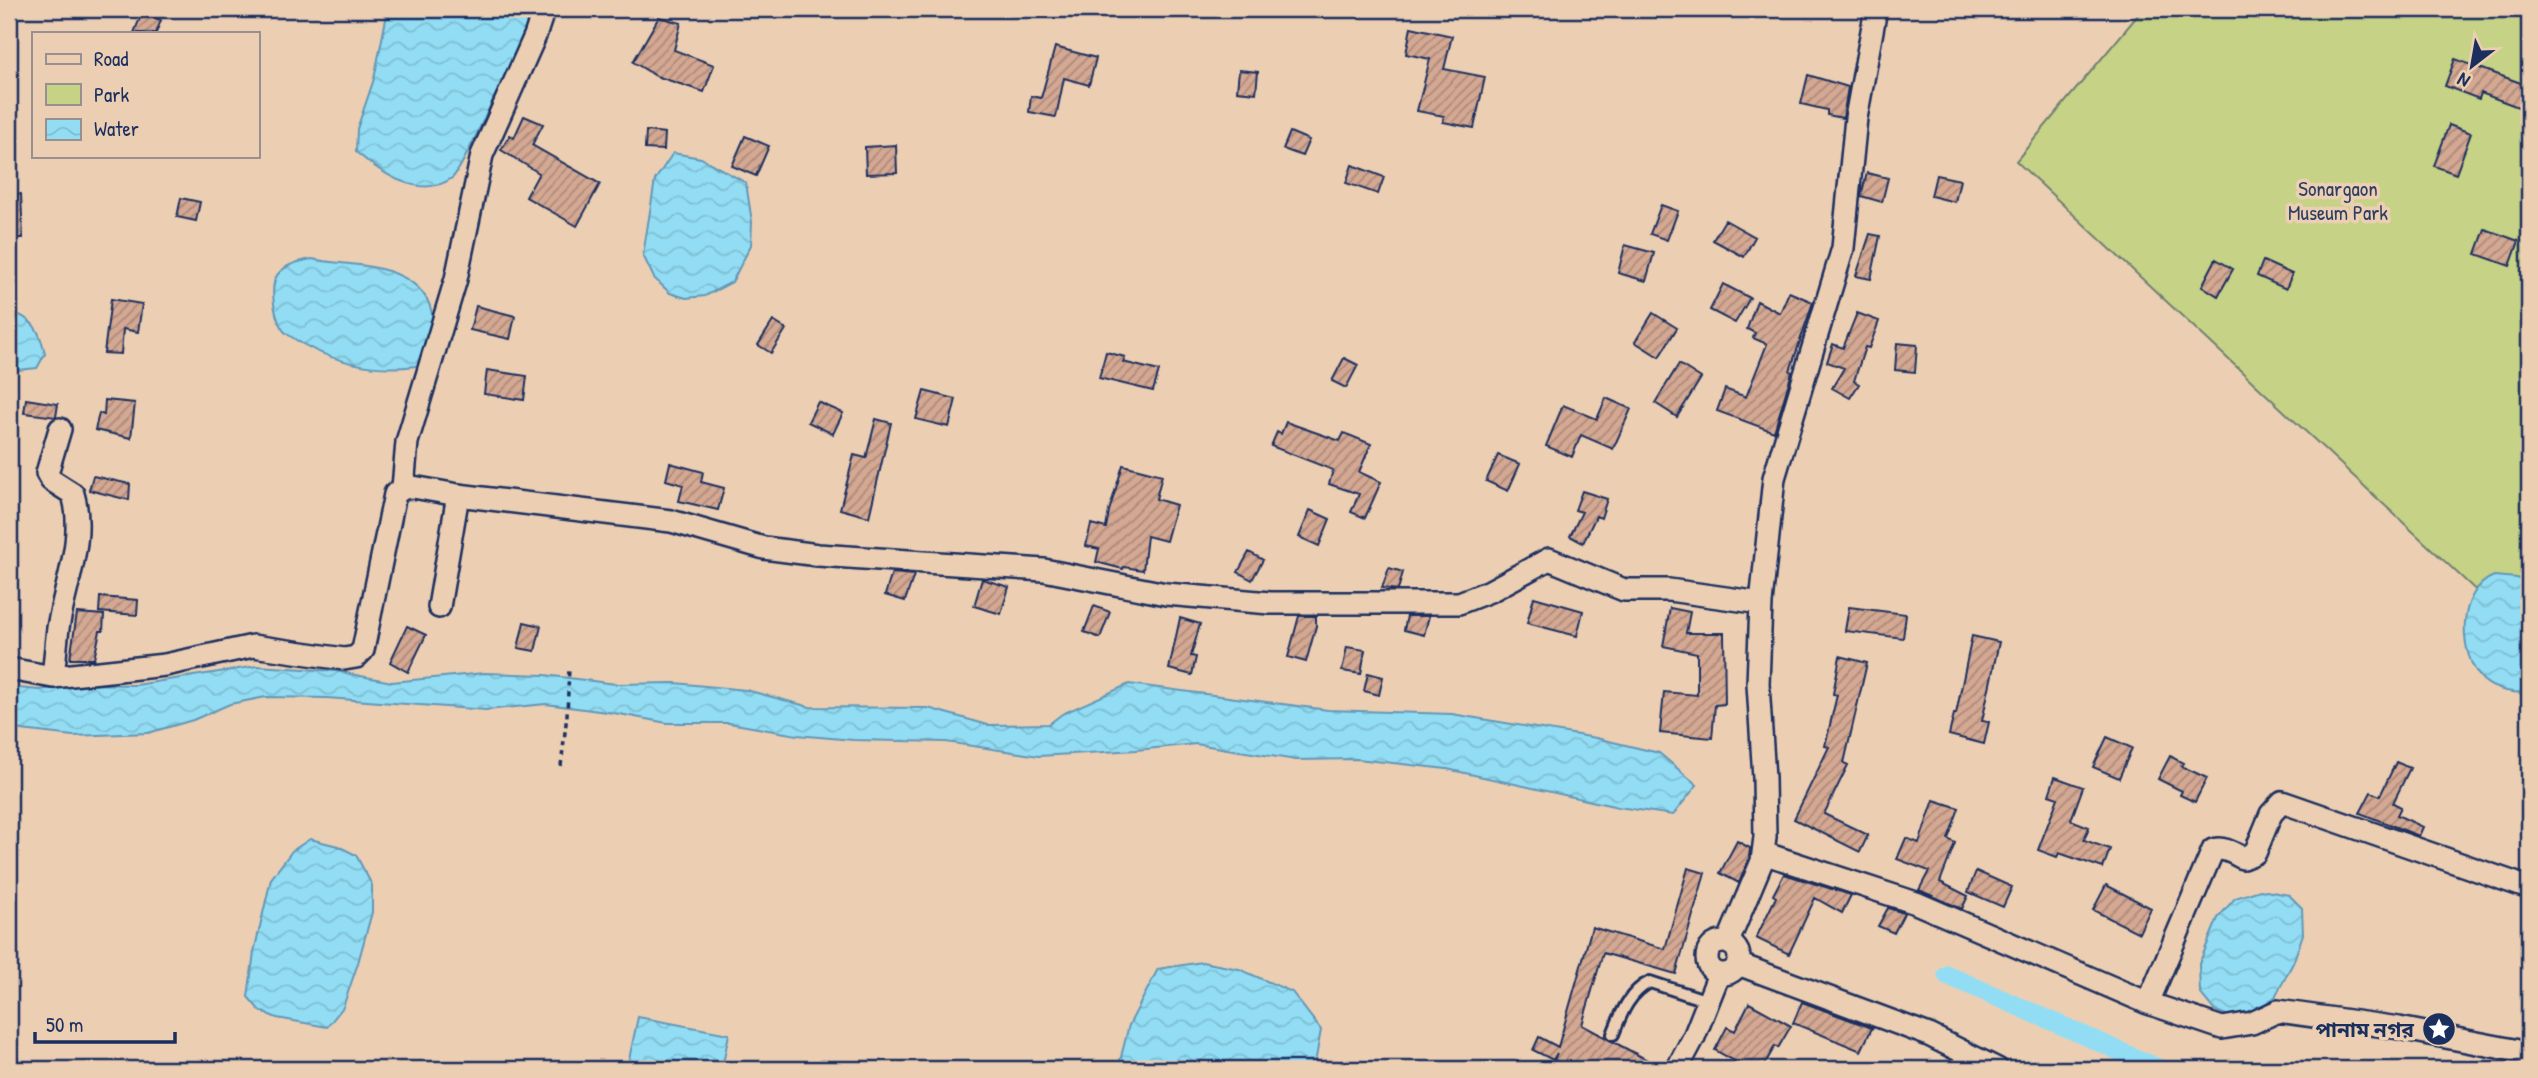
<svg xmlns="http://www.w3.org/2000/svg" width="2538" height="1078" viewBox="0 0 2538 1078" font-family="'Patrick Hand','Noto Sans Bengali',sans-serif">
	<style>
		.green { fill: #c6d286; stroke: #708072; stroke-width: 2 }
		.water { fill: url(#water-waves); stroke: #6297b7; stroke-width: 2 }
		.lines { fill: none; stroke-linecap: round; stroke-linejoin: round }
		.canal { stroke: #92ddf3; stroke-width: 19 }
		.building { fill: url(#building-hatch); stroke: #1b2f5e; stroke-width: 2 }
		.lane-casing { stroke: #1b2f5e; stroke-width: 16 }
		.street-casing { stroke: #1b2f5e; stroke-width: 26 }
		.path { stroke: #1b2f5e; stroke-width: 3.5; stroke-dasharray: 5 5; stroke-linecap: butt }
		.lane { stroke: #eccfb3; stroke-width: 10 }
		.street { stroke: #eccfb3; stroke-width: 21 }
		.labels { text-anchor: middle; dominant-baseline: central; stroke-width: 7; stroke-linejoin: round; paint-order: stroke }
		.park-label { font-size: 21px; fill: #2c3f62; stroke: #eccfb3 }
		.poi-label { font-size: 21px; font-weight: bold; fill: #1b2f5e; stroke: #eccfb3; text-anchor: end }
	</style>
	<defs>
		<pattern id="water-waves" width="16" height="10" patternUnits="userSpaceOnUse" patternTransform="scale(1.75)"><rect width="16" height="10" fill="#92ddf3"/><path d="M0 5q4-4 8 0t8 0" fill="none" stroke="#7dbed3"/></pattern>
		<pattern id="building-hatch" width="6" height="6" patternUnits="userSpaceOnUse" patternTransform="scale(1.75)"><rect width="6" height="6" fill="#d4a892"/><path d="M-1 1l2-2M0 6l6-6M5 7l2-2" fill="none" stroke="#ab897a"/></pattern>
	</defs>
	<rect width="100%" height="100%" fill="#eccfb3"/>
	<filter id="ink" filterUnits="userSpaceOnUse"><feTurbulence type="fractalNoise" baseFrequency=".0143" numOctaves="2"/><feDisplacementMap in="SourceGraphic" scale="14" xChannelSelector="R" yChannelSelector="G"/><feConvolveMatrix kernelMatrix="1 2 1 2 8 2 1 2 1" color-interpolation-filters="sRGB"/></filter>
	<g filter="url(#ink)">
		<!-- green -->
		<path class="green" d="M2143 9H2529V640L2016 161Z"/>
		<!-- water -->
		<path class="water" d="M388 9H530C526 24 525 42 518 56 510 72 499 86 492 102 485 116 461 171 452 178 420 201 380 172 356 152L357 129 374 79Z
			M673 153 701 158 746 183 752 222 751 245 732 282 705 296 686 298 670 293 654 278 643 255 655 180Z
			M312 259C330 263 348 263 366 266 426 275 452 313 416 366 371 372 325 361 287 334 275 326 268 286 278 274 286 264 301 261 312 259Z
			M9 311C33 318 40 330 45 354L37 368 9 371Z
			M2494 576 2517 578 2529 583V693C2514 693 2495 691 2483 680 2457 654 2457 590 2494 576Z
			M257 666 335 671 392 682 484 673 545 675 616 684 675 683 746 690 810 707 928 708 988 725 1049 724 1062 714 1129 684 1328 710 1452 714 1596 738 1659 753 1697 785 1673 815 1618 807 1447 769 1357 759 1296 760 1196 744 1136 750 1039 756 946 742 853 740 797 735 729 723H667L614 713 546 704 486 710 327 698 266 697 230 704 193 720 148 733 73 736 13 729 9 727V687L39 690 82 684 136 685Z
			M310 839 338 846 356 855 372 885V912L358 963 343 1007 327 1027 277 1018 260 1011 248 997 254 952 271 879 292 851Z
			M2260 890 2289 895 2302 908 2303 934 2293 963 2275 997 2251 1013 2231 1017 2214 1010 2200 993 2199 964 2218 918 2235 898Z
			M1202 962 1239 969 1292 992 1321 1030 1314 1069H1118L1129 1025 1158 969Z
			M638 1017 729 1034 722 1069H627Z"/>
		<g class="lines">
			<!-- canal -->
			<path class="canal" d="M1947 975 2160 1069"/>
		</g>
		<!-- building -->
		<path class="building" d="M142 13 161 20 156 33H134Z
			M659 17 681 23 674 50 714 65 704 92 656 76 633 62Z
			M1411 27 1452 36 1444 69 1485 77 1474 128 1443 122 1444 116 1417 111 1430 59 1406 54Z
			M1055 47 1096 58 1089 85 1064 78 1056 117 1029 112 1031 96 1041 98Z
			M2455 59 2529 86V111L2481 93 2479 99 2445 86Z
			M1239 70 1258 72 1256 93 1237 91Z
			M1808 75 1848 87 1843 118 1827 115V110L1801 104Z
			M524 116 543 124 532 145 600 184 577 226 526 197 539 173 501 150 510 135 514 138Z
			M2449 125 2471 133 2456 174 2434 166Z
			M646 131 665 133 664 150 645 149Z
			M1290 132 1309 140 1302 156 1283 149Z
			M745 136 769 146 756 176 732 166Z
			M896 145 897 173 866 174 865 147Z
			M1352 165 1384 177 1378 194 1346 183Z
			M1867 173 1888 178 1882 202 1861 196Z
			M1936 175 1960 180 1955 202 1931 196Z
			M21 194 23 238H9V195Z
			M181 198 200 202 196 221 177 217Z
			M1661 205 1678 211 1667 240 1650 234Z
			M1725 220 1755 237 1744 257 1713 240Z
			M2485 229 2519 241 2510 266 2476 254Z
			M1870 234 1880 236 1871 279 1856 276Z
			M1625 245 1654 253 1646 281 1618 273Z
			M2216 259 2233 269 2218 296 2202 286Z
			M2263 261 2292 274 2286 289 2257 276Z
			M1723 284 1750 298 1735 323 1710 310Z
			M1789 292 1813 302 1790 371 1792 372 1774 432 1717 411 1725 389 1746 397 1767 344 1753 338 1755 333 1747 329 1757 301 1780 313Z
			M111 299 142 304 138 332 123 329 121 354 104 353Z
			M476 306 515 316 510 339 470 330Z
			M1653 313 1677 328 1659 357 1635 342Z
			M1857 313 1879 321 1869 348 1865 347 1854 381 1859 384 1850 398 1832 388 1844 368 1827 362 1833 344 1843 348Z
			M773 321 786 329 771 353 758 345Z
			M1897 343 1917 345 1915 372 1895 370Z
			M1106 352 1125 357 1123 362 1159 371 1153 391 1099 378Z
			M1344 358 1358 365 1346 388 1332 381Z
			M1679 364 1701 378 1677 417 1655 403Z
			M487 370 527 376 524 400 484 394Z
			M924 391 956 399 949 427 916 419Z
			M1606 398 1631 409 1613 449 1581 435 1572 457 1546 446 1563 405 1597 419Z
			M26 399 58 404 56 417 24 413Z
			M105 400 135 403 131 438 95 430 99 413 104 415Z
			M818 402 843 413 833 434 808 422Z
			M876 419 891 423 869 517 840 509 854 455 866 458Z
			M1286 422 1340 441 1344 433 1371 444 1359 472 1381 482 1365 518 1351 512 1359 494 1329 484 1333 470 1271 446 1277 432 1281 434Z
			M1498 455 1520 464 1508 491 1486 481Z
			M670 463 703 472 701 482 724 488 718 510 679 501 683 485 666 480Z
			M1123 465 1162 475 1156 499 1176 505 1166 541 1147 536 1143 570 1124 567 1123 569 1096 562 1099 549 1086 546 1091 524 1106 528 1109 511Z
			M93 476 130 484 129 500 89 490Z
			M1582 491 1607 499 1601 518 1596 516 1583 543 1570 536 1582 512 1575 510Z
			M1310 510 1330 519 1319 546 1299 537Z
			M1249 552 1263 560 1252 580 1238 572Z
			M1389 568 1403 572 1398 590 1382 588Z
			M892 573 914 575 905 601 885 595Z
			M982 579 1009 587 1001 614 974 606Z
			M100 597 138 600 137 615 99 612Z
			M1534 597 1583 611 1577 636 1527 623Z
			M1094 606 1110 612 1100 638 1084 632Z
			M1849 607 1906 614 1903 638 1845 631Z
			M1670 608 1690 612 1686 633H1724L1725 704 1715 705 1712 738 1660 733 1664 692 1697 695V653L1663 646Z
			M77 613 104 615 103 631H100L94 659H70Z
			M1299 616H1316V626L1306 662 1288 657Z
			M1407 616H1429L1424 635 1404 630Z
			M1180 618 1200 624 1191 656 1196 657 1192 675 1169 669Z
			M524 622 541 626 535 651 518 648Z
			M407 626 426 635 408 672 390 662Z
			M1972 636 1999 642 1982 721 1989 722 1984 744 1949 735 1954 714H1956Z
			M1347 647 1365 650 1361 674 1342 671Z
			M1840 656 1867 663 1844 763 1848 765 1824 814 1868 835 1860 852 1794 819 1829 747 1825 746 1837 695 1833 694Z
			M1368 673 1383 677 1379 695 1364 691Z
			M2107 737 2132 748 2119 778 2093 767Z
			M2170 756 2183 763 2181 766 2207 778 2195 802 2180 795 2182 791 2158 779Z
			M2396 762 2410 768 2393 803 2401 807 2397 815 2423 827 2419 836 2360 813 2371 792 2380 796Z
			M2055 777 2083 787 2071 820 2089 827 2084 840 2110 849 2103 868 2059 853 2057 857 2038 850 2058 798 2049 795Z
			M1934 800 1959 808 1948 839 1955 843 1940 882 1968 896 1962 909 1919 890 1929 871 1897 859 1906 838 1919 843Z
			M1737 841 1750 848 1749 858 1739 883 1720 873Z
			M1688 868 1705 873 1676 974 1603 953 1582 1025 1664 1069H1574L1554 1060 1557 1053 1553 1060 1533 1050 1539 1037 1558 1047 1592 927 1665 949Z
			M1976 871 2012 887 2003 907 1968 892Z
			M1784 874 1851 895 1842 913 1815 898 1789 954 1756 938 1776 897 1773 895Z
			M2106 885 2151 908 2139 933 2093 910Z
			M1888 908 1904 913 1894 933 1878 926Z
			M1802 1002 1872 1028 1861 1051 1793 1023Z
			M1749 1003 1791 1026 1778 1048 1775 1046 1762 1069H1749L1715 1050 1727 1027 1735 1031Z"/>
		<g class="lines">
			<!-- lane casing -->
			<g class="lane-casing">
				<path id="lane" d="M1613 1034C1621 1014 1629 992 1650 982L1708 1001"/>
			</g>
			<!-- street casing -->
			<g class="street-casing">
				<path id="street" d="M403 488 407 442 456 279 482 155 535 36 544 9
					M439 607 458 495
					M9 669 53 677C55 660 56 644 58 628 65 584 86 538 73 494L51 480 47 473 60 429
					M53 677 165 665 253 646 344 659 356 657 363 650 395 494 403 488 413 487 458 495 671 521 764 548 818 555 1044 570 1166 594 1270 603H1459L1490 591 1549 559 1624 590H1669L1761 603
					M1763 853 1916 903 2148 1003 2222 1028 2252 1023 2278 1011 2399 1028 2529 1053
					M1707 958a16 16 0 1 1 32 0a16 16 0 1 1-32 0Z
					M1728 942 1762 861 1765 837 1764 778 1758 684 1761 603 1774 478 1843 248 1856 118 1876 9
					M1738 964 1929 1035 1997 1069
					M2148 1003 2213 850C2222 846 2235 854 2243 858L2255 853 2271 814 2282 802 2529 888
					M1677 1069 1694 1037 1719 974"/>
			</g>
			<!-- path -->
			<path class="path" d="M561 766 567 715 569 667"/>
			<!-- lane -->
			<use href="#lane" class="lane"/>
			<!-- street -->
			<use href="#street" class="street"/>
		</g>
	</g>
	<!-- icons -->
	<defs>
		<g id="sight-disc" transform="scale(1.75)"><circle r="9.5" fill="#1b2f5e" stroke="#eccfb3"/><path d="M0-6L1.8-2.2L6-1.7L2.9 1.2L3.7 5.4L0 3.3L-3.7 5.4L-2.9 1.2L-6-1.7L-1.8-2.2Z" fill="#fff"/></g>
	</defs>
	<g fill-rule="evenodd">
		<use href="#sight-disc" x="2439" y="1029"/>
	</g>
	<g class="labels">
		<!-- park labels -->
		<g class="park-label">
			<text x="2338" y="188">Sonargaon<tspan x="2338" dy="24">Museum Park</tspan></text>
		</g>
		<!-- poi labels -->
		<g class="poi-label">
			<text x="2414" y="1029">পানাম নগর</text>
		</g>
	</g>
	<!-- margin -->
	<rect width="2538" height="1078" fill="none" stroke="#eccfb3" stroke-width="35"/>
	<rect x="18" y="18" width="2503" height="1043" fill="none" stroke="#1b2f5e" stroke-width="2.5" filter="url(#ink)"/>
	<!-- legend -->
	<rect x="32" y="32" width="228" height="126" fill="#eccfb3" stroke="#988f91" stroke-width="2"/>
	<rect x="46" y="54" width="35" height="10" fill="#eccfb3" stroke="#988f91" stroke-width="2"/>
	<text x="94" y="66" font-size="21" fill="#1b2f5e">Road</text>
	<rect x="46" y="84" width="35" height="21" fill="#c6d286" stroke="#988f91" stroke-width="2"/>
	<text x="94" y="102" font-size="21" fill="#1b2f5e">Park</text>
	<rect x="46" y="119" width="35" height="21" fill="url(#water-waves)" stroke="#988f91" stroke-width="2"/>
	<text x="94" y="136" font-size="21" fill="#1b2f5e">Water</text>
	<!-- north arrow -->
	<g transform="translate(2472 66) rotate(211)" stroke="#eccfb3" stroke-width="5" paint-order="stroke">
	<path d="M0-5L12 26L0 18L-12 26Z" fill="#1b2f5e"/>
	<text y="-10" font-size="19" font-weight="bold" text-anchor="middle" fill="#1b2f5e">N</text>
	</g>
	<!-- scale -->
	<path d="M35 1032v10h140v-10" fill="none" stroke="#1b2f5e" stroke-width="3.5"/>
	<text x="46" y="1032" font-size="21" fill="#1b2f5e" stroke="#eccfb3" stroke-width="5" paint-order="stroke">50 m</text>
</svg>
